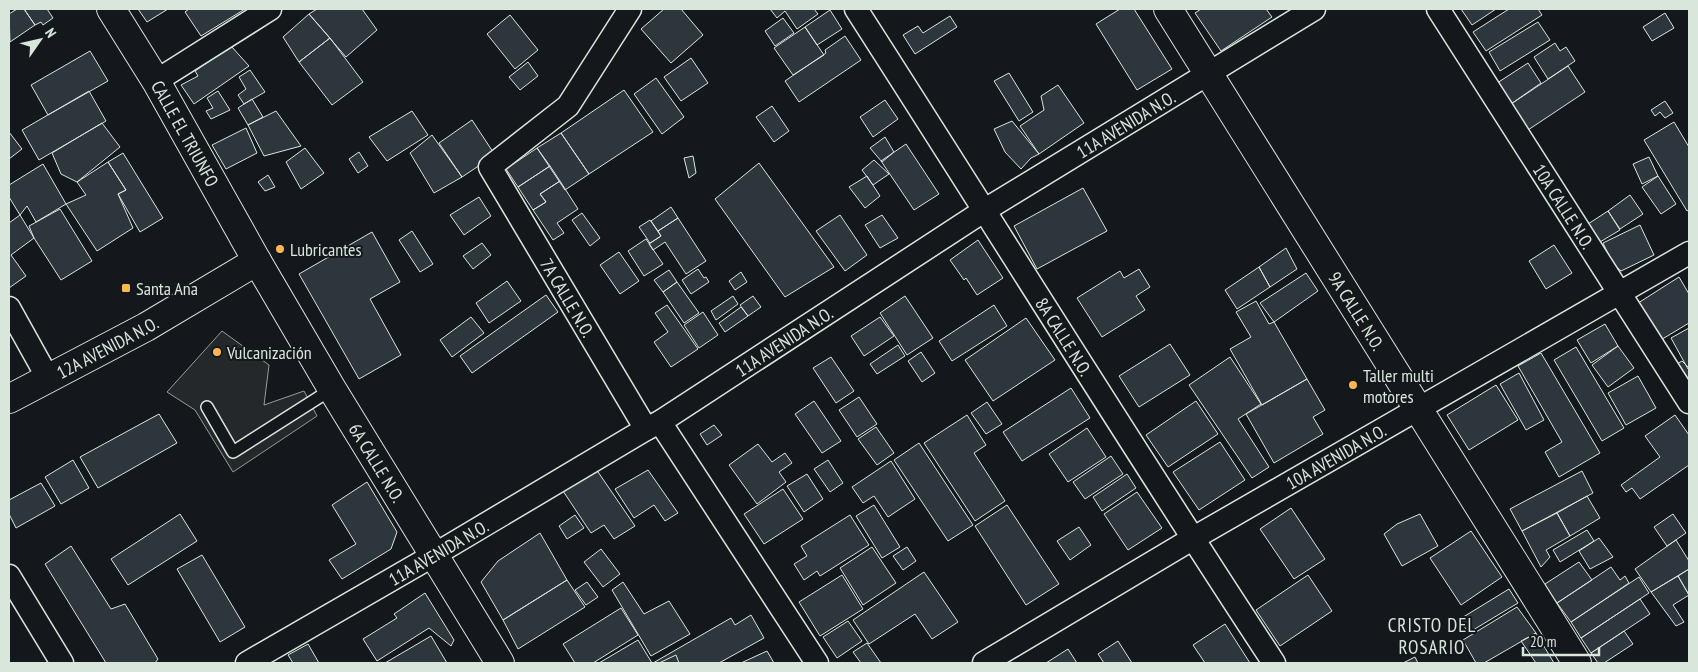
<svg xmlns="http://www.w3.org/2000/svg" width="1698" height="672" viewBox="0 0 1698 672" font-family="'PT Sans Narrow',sans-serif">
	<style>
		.parking { fill: #24282b; stroke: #939e99 }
		.building { fill: #2c363c; stroke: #d8e6dc }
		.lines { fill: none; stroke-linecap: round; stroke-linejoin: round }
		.lane-casing { stroke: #d8e6dc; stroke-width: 14 }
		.street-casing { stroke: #d8e6dc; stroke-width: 25 }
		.secondary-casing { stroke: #d8e6dc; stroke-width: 30 }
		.lane { stroke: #14181c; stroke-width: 11 }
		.street { stroke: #14181c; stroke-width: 22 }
		.secondary { stroke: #14181c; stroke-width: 28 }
		.poi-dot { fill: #ffb74d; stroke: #14181c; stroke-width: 2 }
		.labels { text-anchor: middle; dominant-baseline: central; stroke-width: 4; stroke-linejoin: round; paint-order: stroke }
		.street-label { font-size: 18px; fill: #d8e6dc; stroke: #14181c }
		.poi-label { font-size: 18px; fill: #d8e6dc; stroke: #14181c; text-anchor: start }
		.neighbourhood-label { font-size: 19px; letter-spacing: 1px; fill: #d8e6dc; stroke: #14181c }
	</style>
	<rect width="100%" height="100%" fill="#14181c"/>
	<!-- parking -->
	<path class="parking" d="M222 331 269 365 264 405 304 391 317 416 233 472 195 410 167 392Z"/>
	<!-- building -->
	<path class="building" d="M17 9H24L35 25 10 42 9 14Z
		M24 9H47L53 18 43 25 41 22 35 25Z
		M138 9H168L147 22Z
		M189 9H245L201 36 185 12Z
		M317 9H362L377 30 346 57 309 14Z
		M664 9H681L703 35 671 63 641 29Z
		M770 9H814L818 14 797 29 785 11 777 18Z
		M1120 9H1134L1172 69 1137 90 1096 24Z
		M1201 9H1266L1272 17 1221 51 1195 13Z
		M1461 9H1496L1472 25Z
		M1509 9H1538L1542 15 1486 51 1473 32Z
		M830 10 842 29 817 45 805 27Z
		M1665 13 1674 28 1652 41 1643 27Z
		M309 14 330 38 299 62 283 37Z
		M510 15 538 50 515 69 487 34Z
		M950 16 957 27 915 54 903 35 918 26 923 33Z
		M783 18 794 33 775 46 765 31Z
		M1538 22 1550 40 1500 71 1489 52Z
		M805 27 824 55 793 75 774 48Z
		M845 36 861 60 799 102 785 81 826 53 825 50Z
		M330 38 363 82 332 105 299 62Z
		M1555 43 1560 51 1566 47 1575 61 1548 79 1534 57Z
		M231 46 249 66 194 104 181 85 198 76 195 71Z
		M90 51 108 81 48 115 31 85Z
		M691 58 708 83 681 101 664 77Z
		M528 62 538 76 520 90 509 77Z
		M1528 63 1541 83 1508 106 1494 85Z
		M1568 66 1585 92 1525 132 1508 106Z
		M250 70 265 92 244 104 238 95 246 89 239 77Z
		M1009 73 1033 112 1019 121 994 81Z
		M656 78 684 117 662 134 634 94Z
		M1058 85 1084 123 1039 154 1020 126 1044 110 1041 96Z
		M624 90 653 132 589 174 561 133Z
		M89 91 106 121 39 160 22 130Z
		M218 91 230 110 211 119 206 111 213 108 207 98Z
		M252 99 263 117 248 125 238 108Z
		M885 100 898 119 873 137 860 117Z
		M1665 101 1673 113 1665 118 1660 112 1655 116 1651 110Z
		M772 106 789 131 774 142 756 117Z
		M276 111 301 146 264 156 248 125Z
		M412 111 428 135 387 161 369 137Z
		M472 120 495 155 462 177 439 143Z
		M1012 121 1039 154 1031 158 1021 169 1005 152 994 129Z
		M1674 122 1689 147V210L1687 211 1644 140Z
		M102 123 120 147 77 182 61 174 52 153Z
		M246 128 257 153 226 169 212 145Z
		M9 132 22 149 9 159Z
		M561 133 589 174 565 190 537 148Z
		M432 135 462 177 434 193 410 153Z
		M885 137 894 152 882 162 870 148Z
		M906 144 939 194 914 210 881 161Z
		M305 148 324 173 301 189 286 162Z
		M537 148 550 166 518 187 506 169Z
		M359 152 368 166 358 173 349 159Z
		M123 153 163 218 140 232 118 194 126 190 108 162Z
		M693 156 696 173 689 178 684 158Z
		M1649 157 1658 176 1642 184 1633 164Z
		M874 160 889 174 873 185 862 170Z
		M108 162 126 190 118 194 133 228 97 251 66 204 86 195 77 182Z
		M759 163 834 267 785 297 715 199Z
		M43 164 66 204 36 222 27 206 20 215 9 197V185Z
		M550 166 560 181 540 194 546 202 533 210 518 187Z
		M268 175 275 187 265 191 258 182Z
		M867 176 880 196 865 208 849 187Z
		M1658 176 1676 204 1661 214 1642 187Z
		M560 181 578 209 557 223 564 233 553 240 533 210 546 202 540 194Z
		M1083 188 1107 231 1037 269 1014 226Z
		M1630 195 1643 214 1620 229 1608 211Z
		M479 197 491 216 464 235 450 215Z
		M671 207 678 218 658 231 651 221Z
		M60 209 92 261 61 280 34 238 29 226Z
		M1608 211 1620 230 1600 242 1588 224Z
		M582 213 600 238 590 246 572 220Z
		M20 215 34 238 11 255 26 276 9 288V223Z
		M840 215 867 255 845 271 816 231Z
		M882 215 898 238 880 248 865 225Z
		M678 218 706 261 686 274 665 242 653 250 649 244 661 236 658 231Z
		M650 220 661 236 650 243 639 227Z
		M1640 225 1654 255 1621 271 1613 264 1603 243Z
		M412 231 433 264 420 272 399 240Z
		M372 232 400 282 370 299 401 355 359 379 299 274Z
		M646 239 663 264 644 276 628 251Z
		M978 240 1003 278 977 295 966 278 964 280 950 260Z
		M482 243 491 255 473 269 463 256Z
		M1554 245 1572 273 1546 289 1529 261Z
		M1286 248 1297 269 1270 287 1259 267Z
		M619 252 639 281 620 294 600 265Z
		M1259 267 1270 287 1237 309 1225 290Z
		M698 269 704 278 706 277 709 282 691 294 682 280Z
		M1139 269 1150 287 1136 296 1145 310 1102 337 1077 298 1120 271 1124 278Z
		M669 270 677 282 663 292 654 280Z
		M741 272 747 282 735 290 729 281Z
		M1306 273 1318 291 1274 322 1260 303Z
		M1679 277 1689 294V323L1659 341 1635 305Z
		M507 281 521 301 489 323 476 303Z
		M677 282 699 313 684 323 663 292Z
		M546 295 558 312 472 373 460 356Z
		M733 296 738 304 716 320 711 311Z
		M753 296 761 307 748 316 740 305Z
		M905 296 933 338 907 355 880 313Z
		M1256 301 1269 324 1274 322 1307 379 1262 405 1230 349 1251 337 1236 312Z
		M667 305 698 349 671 367 654 342 668 332 655 313Z
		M994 305 1007 326 952 361 939 341Z
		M741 307 748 316 725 332 719 323Z
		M703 312 718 335 699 348 684 325Z
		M471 317 484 333 452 357 440 340Z
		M880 317 894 336 864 356 851 336Z
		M1026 318 1055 360 993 401 965 360Z
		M1605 324 1618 346 1591 363 1577 340Z
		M1689 328V368L1688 369 1671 338Z
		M1170 344 1190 375 1139 407 1119 376Z
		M898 345 905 356 877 374 870 364Z
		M1618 346 1634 368 1608 387 1592 365Z
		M1576 347 1624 428 1602 441 1554 360Z
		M921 352 935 373 922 382 908 361Z
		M1541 353 1600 453 1559 477 1545 452 1562 442 1518 366Z
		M831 357 854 391 836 403 813 368Z
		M1230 357 1261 404 1238 419 1269 467 1252 478 1189 385Z
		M1682 361 1689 368V391L1674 366Z
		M1519 373 1544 420 1526 430 1500 384Z
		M1638 376 1656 408 1626 425 1608 393Z
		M1307 379 1325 410 1313 417 1323 434 1274 463 1246 414Z
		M1496 385 1518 420 1469 450 1447 415Z
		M1071 388 1090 418 1022 461 1003 432Z
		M859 397 877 424 857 437 839 410Z
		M814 401 841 441 822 453 795 414Z
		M1196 401 1218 434 1168 467 1146 435Z
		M987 402 1002 424 986 434 971 413Z
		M159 414 177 443 98 488 80 457Z
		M967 415 986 445 974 453 1005 501 975 521 924 443Z
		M1675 415 1689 435V465L1640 499 1632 488 1626 492 1621 485 1660 457 1645 436Z
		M714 425 722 435 707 445 700 434Z
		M876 427 894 453 877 465 858 439Z
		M1087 428 1106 457 1068 482 1049 454Z
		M1220 442 1245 480 1199 510 1173 472Z
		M919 443 973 525 948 541 894 460Z
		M758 444 772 462 785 453 792 463 779 472 786 482 757 504 729 465Z
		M1111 456 1123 474 1085 499 1073 482Z
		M73 460 89 488 61 504 45 477Z
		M828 460 843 483 830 492 814 469Z
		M891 461 915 499 888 517 874 496 863 503 852 487Z
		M596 469 635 526 614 539 604 525 591 533 563 491Z
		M648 470 678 513 665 521 654 505 634 518 615 489Z
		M1582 471 1593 493 1522 531 1510 509Z
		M807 474 823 499 804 512 787 486Z
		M1127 474 1136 488 1102 511 1093 497Z
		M367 482 397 532 391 549 342 579 329 560 356 544 332 505Z
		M41 483 55 506 16 528 9 514V500Z
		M783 489 803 519 764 544 744 514Z
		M1137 492 1162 528 1128 550 1104 514Z
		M1587 496 1600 518 1570 536 1557 513Z
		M874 505 900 547 882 558 856 516Z
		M1007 505 1059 584 1026 605 975 526Z
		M1291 508 1325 559 1294 579 1260 529Z
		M1557 513 1570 536 1546 550 1550 557 1541 567 1522 531Z
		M180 514 197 541 128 585 111 559Z
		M1420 514 1438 546 1402 566 1384 534 1397 524Z
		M1673 514 1686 533 1667 546 1654 527Z
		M575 515 584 528 567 539 559 526Z
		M850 515 869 545 820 576 817 571 804 580 794 564 807 556 801 546Z
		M1079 527 1091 545 1070 560 1057 541Z
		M1587 530 1594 541 1560 562 1553 550Z
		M1471 531 1502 577 1461 605 1430 558Z
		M540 533 567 580 503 620 481 582 498 561Z
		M1599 538 1613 557 1590 569 1579 551Z
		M1676 540 1689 561V569L1651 592 1635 569Z
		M71 546 111 609 125 604 158 659 155 663H106L45 564Z
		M872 547 896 583 863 605 840 568Z
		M907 547 916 561 903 570 893 556Z
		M601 549 620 574 603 587 584 562Z
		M202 555 245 627 220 642 177 569Z
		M1579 562 1592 580 1557 603 1545 584Z
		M1611 567 1620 580 1625 576 1629 583 1571 622 1557 603Z
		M1689 569V595L1678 576Z
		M924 572 958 622 932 639 915 614 869 644 853 620Z
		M842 575 863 609 820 636 799 602Z
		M1308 575 1332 611 1280 646 1256 610Z
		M1678 576 1689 595 1673 605 1684 622 1676 626 1651 592Z
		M1639 577 1649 593 1581 638 1571 622Z
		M567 580 585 607 518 649 503 620Z
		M587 582 598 597 586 605 575 590Z
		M623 582 644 614 669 601 690 634 651 656 612 590Z
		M1509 589 1518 603 1468 633 1460 619Z
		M425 593 454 640 451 646 429 628 377 661 363 639 397 618 394 614Z
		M1640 599 1650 614 1591 653 1581 638Z
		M1517 607 1536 633 1484 663H1476L1463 640Z
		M621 608 638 635 593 663H575L563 644Z
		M751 615 764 638 719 663H653L731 618 735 625Z
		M848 621 862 641 837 658 823 637Z
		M1225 624 1250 663H1205L1193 645Z
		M1624 631 1633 644 1604 663H1598L1591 653Z
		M1536 633 1554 663H1536L1521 641Z
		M431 636 447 663H385Z
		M638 640 652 663H599Z
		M1118 641 1132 663H1104L1098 654Z
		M867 643 881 663H861L853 652Z
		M308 644 319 663H293L288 655Z
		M1068 649 1077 663H1046Z
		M767 651 774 663H741Z
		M676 655 679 663H659Z
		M1415 657 1418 663H1403Z"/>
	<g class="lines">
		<!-- lane casing -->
		<g class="lane-casing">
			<path id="lane" d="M207 407 233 452 332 389"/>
		</g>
		<!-- street casing -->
		<g class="street-casing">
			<g id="street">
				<path id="s1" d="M630 9 568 106 490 167 646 429"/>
				<path id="s2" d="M856 9C996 227 1132 447 1274 663"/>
				<path id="s3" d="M1438 9 1689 402"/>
				<path d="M156 81 270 9"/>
				<path d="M9 308 49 380"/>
				<path d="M660 422 817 663"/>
				<path d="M9 576 62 663"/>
				<path id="s4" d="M247 663 434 555 646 429 660 422 985 210 1314 9"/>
				<path id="s5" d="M984 663 1192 539 1689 253"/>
			</g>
		</g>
		<!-- secondary casing -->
		<g class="secondary-casing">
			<g id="secondary">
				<path id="s6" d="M111 9 156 81 257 261 332 389 500 663"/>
				<path id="s7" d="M1168 9 1577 663"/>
				<path id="s8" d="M9 399 146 327 257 261"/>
			</g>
		</g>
		<!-- lane -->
		<use href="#lane" class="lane"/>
		<!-- street -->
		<use href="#street" class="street"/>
		<!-- secondary -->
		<use href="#secondary" class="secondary"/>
	</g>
	<!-- markers -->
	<g class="poi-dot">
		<circle cx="280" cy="249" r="5"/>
		<rect x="121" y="283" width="10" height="10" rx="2.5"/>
		<circle cx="217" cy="352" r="5"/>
		<circle cx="1353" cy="385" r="5"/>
	</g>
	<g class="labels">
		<!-- street labels -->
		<g class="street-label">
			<text stroke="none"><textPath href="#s4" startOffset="1031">11A AVENIDA N.O.</textPath></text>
			<text stroke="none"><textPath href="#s6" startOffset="145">CALLE EL TRIUNFO</textPath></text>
			<text stroke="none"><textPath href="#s3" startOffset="234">10A CALLE N.O.</textPath></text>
			<text stroke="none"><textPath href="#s1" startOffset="366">7A CALLE N.O.</textPath></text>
			<text stroke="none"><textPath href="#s7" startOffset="356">9A CALLE N.O.</textPath></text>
			<text stroke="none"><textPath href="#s2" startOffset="388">8A CALLE N.O.</textPath></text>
			<text stroke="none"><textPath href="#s4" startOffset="626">11A AVENIDA N.O.</textPath></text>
			<text stroke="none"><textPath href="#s8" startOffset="111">12A AVENIDA N.O.</textPath></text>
			<text stroke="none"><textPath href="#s5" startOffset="408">10A AVENIDA N.O.</textPath></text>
			<text stroke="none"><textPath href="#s6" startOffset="526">6A CALLE N.O.</textPath></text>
			<text stroke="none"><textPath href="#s4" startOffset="221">11A AVENIDA N.O.</textPath></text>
		</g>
		<!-- poi labels -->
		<g class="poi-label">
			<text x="290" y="249">Lubricantes</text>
			<text x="136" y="288">Santa Ana</text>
			<text x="227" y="352">Vulcanización</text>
			<text x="1363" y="375">Taller multi<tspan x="1363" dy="21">motores</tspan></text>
		</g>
		<!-- neighbourhood labels -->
		<g class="neighbourhood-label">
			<text x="1432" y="625">CRISTO DEL<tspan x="1432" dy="22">ROSARIO</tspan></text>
		</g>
	</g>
	<!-- border -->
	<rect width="1698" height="672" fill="none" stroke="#d8e6dc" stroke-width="20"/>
	<!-- north arrow -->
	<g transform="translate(40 40) rotate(56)" stroke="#14181c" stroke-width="4" paint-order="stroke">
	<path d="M0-4L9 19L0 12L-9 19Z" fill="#d8e6dc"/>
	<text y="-8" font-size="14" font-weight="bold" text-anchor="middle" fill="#d8e6dc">N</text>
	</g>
	<!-- scale -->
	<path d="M1523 647v8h76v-8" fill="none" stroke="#d8e6dc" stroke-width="2.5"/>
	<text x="1530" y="647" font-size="15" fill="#d8e6dc" stroke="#14181c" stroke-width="4" paint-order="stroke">20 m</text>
</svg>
